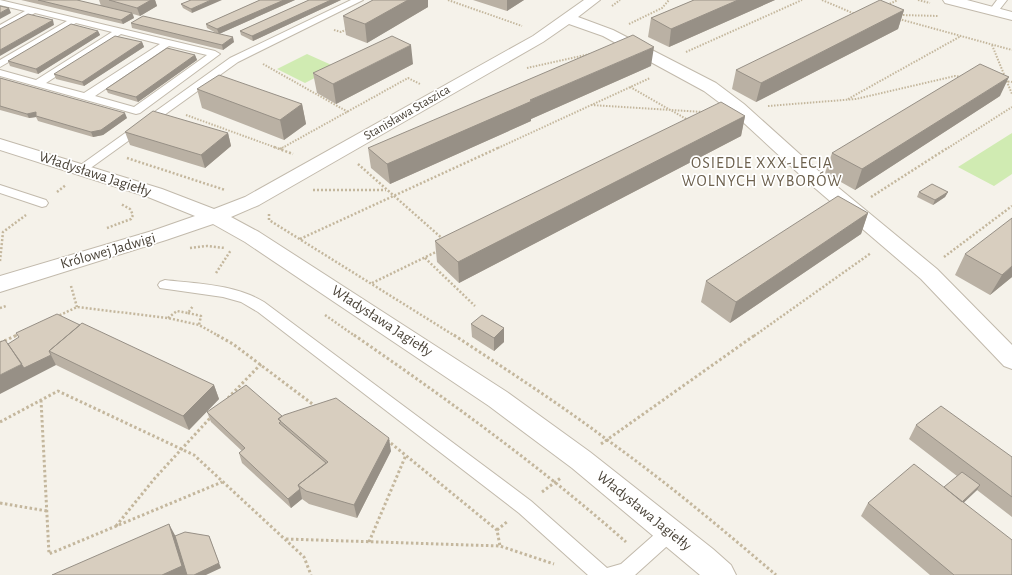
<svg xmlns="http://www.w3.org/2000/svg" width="1012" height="575" viewBox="0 0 1012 575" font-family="'Alegreya Sans',sans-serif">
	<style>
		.green { fill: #d0ebb2 }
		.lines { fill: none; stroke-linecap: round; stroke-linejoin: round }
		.lane-casing { stroke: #c2baac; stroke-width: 2 }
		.street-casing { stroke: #c2baac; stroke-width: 2 }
		.path-far2 { stroke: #c4b79d; stroke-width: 2; stroke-dasharray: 1.5 1.5; stroke-linecap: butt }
		.path-far1 { stroke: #c4b79d; stroke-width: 2.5; stroke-dasharray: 2 2; stroke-linecap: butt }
		.path { stroke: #c4b79d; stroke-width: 3; stroke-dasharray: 2.5 2.5; stroke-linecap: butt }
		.lane { fill: #fff; fill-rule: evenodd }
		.street { fill: #fff; fill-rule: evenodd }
		.wall { fill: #bab1a4 }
		.shaded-wall { fill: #979086 }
		.building { fill: #d8cebf; stroke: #979086 }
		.labels { text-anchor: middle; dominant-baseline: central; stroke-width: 3.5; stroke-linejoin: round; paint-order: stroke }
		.far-street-label { font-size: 13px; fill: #4a4338; stroke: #fff }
		.street-label { font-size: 15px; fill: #4a4338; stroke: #fff }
		.neighbourhood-label { font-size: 16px; letter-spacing: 1px; fill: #6d614e; stroke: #fff }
	</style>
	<rect width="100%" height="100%" fill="#f5f2ea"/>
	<!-- green -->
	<path class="green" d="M307 54 336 67 305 83 277 69Z
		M1012 133V174L994 186 958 167Z"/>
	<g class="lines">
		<!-- lane casing -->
		<g class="lane-casing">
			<path id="lane" d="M0 0 215 51 220 54 140 113 136 114 0 76V70L36 80 112 32 76 23 0 67V60L67 21 35 13 0 32V25L25 11 0 5ZM121 34 160 44 84 93 46 83ZM169 46 207 55 134 107 95 96Z
				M351 0H363L238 62 85 172H77L75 169 230 58Z
				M997 0H1007L996 14H990L988 12Z
				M0 185 46 200 48 203 46 206 42 207 0 193Z
				M165 280C198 284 234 284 264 302L531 501 607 568 621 564 664 526 670 524 676 526 679 532 676 538 635 575H588L519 513 258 312 241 302 223 297 160 288 158 285 160 282Z"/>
		</g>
		<!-- street casing -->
		<g class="street-casing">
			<path id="street" d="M584 0H600L578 17 613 30 716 83 744 104 823 175 937 269 1012 345V369L1004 366 921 279 809 183 732 112 704 91 603 36 569 24 543 42 259 205 231 217 259 232 507 392 590 452 713 549 731 565 736 575H700L572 468 489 406 245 242 213 224 166 240 0 292V276L152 231 195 216 148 197 0 150V139L162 189 214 209 245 197 533 36Z
				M943 0H967L1012 12V20L945 3Z"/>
		</g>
		<!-- path-far2 -->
		<path class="path-far2" d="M448 0 522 26
			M822 0 855 14
			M918 0 930 3
			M887 5 898 0
			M612 6 620 0
			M900 15 939 16
			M899 19 1012 50
			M629 24 662 8 669 0
			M334 30 341 32 347 29
			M992 45 1012 94
			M686 52 802 0
			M263 64 348 112
			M527 68 590 54
			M1005 81 1012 82
			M630 87 688 120
			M848 99 961 36
			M591 105 703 112
			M768 106 856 99 955 76 962 77
			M186 115 277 148
			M282 148 408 78 420 84
			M498 148 650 78
			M948 148 1012 107"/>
		<!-- path-far1 -->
		<path class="path-far1" d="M274 147 293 154
			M280 149 284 147
			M127 158 225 190
			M358 164 444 240
			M313 190H386
			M57 192 66 185
			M871 197 949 147
			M269 214V220L455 336
			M107 228 131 219 133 215 130 209 121 204
			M300 239 500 147
			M190 248 207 246 225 248
			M944 257 1012 206
			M425 258 475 306
			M0 261 3 232 26 215
			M216 273 231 250
			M372 283 438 251
			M71 286 77 307
			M0 308 6 306
			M188 313 201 316 199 325
			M325 315 355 336
			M56 317 77 307 168 318 199 325 219 336
			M168 318 177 311 188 313 193 306
			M15 336 19 334
			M754 336 871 253"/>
		<!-- path -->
		<path class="path" d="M217 335 233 344 315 406
			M354 335C448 400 540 466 626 542
			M454 335C505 369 557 402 606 439 665 481 721 528 776 575
			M0 343 17 335
			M228 398 261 364
			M41 400 49 554 222 482
			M0 422 58 391 194 455 304 557 311 575
			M387 440 497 530 500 546
			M601 444 755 335
			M542 492 562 477
			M0 503 47 511
			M116 526 155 478 211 417
			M497 530 508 521
			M286 539 500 546 554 564
			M369 542 406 455"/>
		<!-- lane -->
		<use href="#lane" class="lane"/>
		<!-- street -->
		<use href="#street" class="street"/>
	</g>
	<!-- wall -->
	<path class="wall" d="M21 0H77L101 6 99 0H155L157 6 140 16 133 14 134 18 123 24Z
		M191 0 192 13 183 8 181 4Z
		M260 0H295L219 34 234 42 223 50 132 28 131 23 218 34 207 28 206 24Z
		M309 0H341L253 41 241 35 240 31Z
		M373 0H428V7L367 43 346 35 343 16Z
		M473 0H524L507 11Z
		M694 0H775L669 47 648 37 651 18Z
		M904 10 898 29 756 102 732 89 736 70Z
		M98 31 100 35 38 74 10 66 8 61Z
		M142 42 144 47 84 86 56 79 54 74Z
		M195 55 197 60 138 102 108 93 106 89Z
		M413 64 336 104 317 93 313 73Z
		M651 66 531 119V121L390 184 371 168 368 148Z
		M0 78 127 118 103 135 93 137 38 121 36 117 29 118 0 110Z
		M197 89 302 104 306 124 284 140 202 108Z
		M1000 96 855 190 825 173 832 153Z
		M745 116 741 136 459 283 437 262 435 241Z
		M125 132 228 133 231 146 205 168 130 145Z
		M919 192H948L945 197 933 205 917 197Z
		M868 213 861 234 730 323 701 302 706 281Z
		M965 254 1012 277 990 295 955 275Z
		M471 324 504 328V342L494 351 472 337Z
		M16 333 214 385 219 399 189 430 56 365 19 337Z
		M207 412 282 416 391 451 357 518 309 504 302 499 291 508 242 463 239 453 242 451 211 422Z
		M916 425 1012 457V517L977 490 963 503 1012 575H930L861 516 868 503 944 487 957 476 909 439Z"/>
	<!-- shaded-wall -->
	<path class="shaded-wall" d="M151 0H155L157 6 140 16 137 8Z
		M211 0H222L192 13 191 9Z
		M284 0H295L219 34 217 29Z
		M331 0H341L253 41 252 36Z
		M408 0H428V7L367 43 365 24Z
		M507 0H524L507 11Z
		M738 0H775L669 47 671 29Z
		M9 8 11 13 0 19V13Z
		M904 10 898 29 756 102 761 83Z
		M132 13 134 18 123 24 121 20Z
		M53 20 54 25 0 56V50Z
		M98 31 100 35 38 74 36 69Z
		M233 37 234 42 223 50 222 45Z
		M142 42 144 47 84 86 82 82Z
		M411 45 413 64 336 104 333 84Z
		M654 47 651 66 531 119V121L390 184 387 164 530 100Z
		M195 55 197 60 138 102 136 97Z
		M1009 77 1000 96 855 190 862 169Z
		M302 104 306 124 284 140 280 120Z
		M36 112V117L29 118 27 114Z
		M125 113 127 118 103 135 93 137 91 132Z
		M745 116 741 136 459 283 458 262Z
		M228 133 231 146 205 168 201 155Z
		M948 192 945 197 933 205 935 200Z
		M868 213 861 234 730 323 736 302Z
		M1012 266V277L990 295 1002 275Z
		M504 328V342L494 351V338Z
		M51 355 56 365 0 394V375L22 364Z
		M214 385 219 399 189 430 183 416Z
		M389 438 391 451 357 518 354 505Z
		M980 485 977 490 952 514 955 509Z
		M300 489 302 499 291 508 288 499Z
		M169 524 176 537 188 575H162Z
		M209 536 221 568 206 575H194Z"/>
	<!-- building -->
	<path class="building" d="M38 0H77L132 13 121 20Z
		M109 0H151L137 8Z
		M191 0H211L191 9 181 4Z
		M260 0H284L217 29 206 24Z
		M309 0H331L252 36 240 31Z
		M373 0H408L365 24 343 16Z
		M694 0H738L671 29 651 18Z
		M880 0 904 10 761 83 736 70Z
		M0 6 9 8 0 13Z
		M28 14 53 20 0 50V29Z
		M143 16 233 37 222 45 131 23Z
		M71 24 98 31 36 69 8 61Z
		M633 35 654 47 530 100 532 101 387 164 368 148Z
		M115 36 142 42 82 82 54 74Z
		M392 36 411 45 333 84 313 73Z
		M167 48 195 55 136 97 106 89Z
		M980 64 1009 77 862 169 832 153Z
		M219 75 302 104 280 120 197 89Z
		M0 78 125 113 101 130 91 132 36 116V112L27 114 0 106Z
		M721 102 745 116 458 262 435 241Z
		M153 111 228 133 201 155 125 132Z
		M932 184 948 192 935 200 919 192Z
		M838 196 868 213 736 302 706 281Z
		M1012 218V266L1002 275 965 254Z
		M57 314 80 325 49 351 51 355 24 368 8 344 19 337 16 333Z
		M482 315 504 328 494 338 471 324Z
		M82 323 214 385 183 416 49 351Z
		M5 340 22 364 0 375V342Z
		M246 385 282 416 278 419 281 421 279 423 326 463 298 485 300 489 288 499 239 453 245 448 207 412Z
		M336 398 389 438 354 505 306 491 298 485 328 462 278 419 284 415Z
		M941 406 1012 457V497L916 425Z
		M914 464 1012 540V575H954L868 503Z
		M962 472 980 485 962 502 944 487Z
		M169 524 182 566 162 575H52Z
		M185 532 209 536 219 563 194 575H187L175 536Z"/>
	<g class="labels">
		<!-- far-street labels -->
		<g class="far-street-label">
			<text transform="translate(407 113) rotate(-30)">Stanisława Staszica</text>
		</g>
		<!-- street labels -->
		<g class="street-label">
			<text transform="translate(95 174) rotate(18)">Władysława Jagiełły</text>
			<text transform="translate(108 251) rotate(-16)">Królowej Jadwigi</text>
			<text transform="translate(382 321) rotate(33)">Władysława Jagiełły</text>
			<text transform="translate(644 511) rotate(39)">Władysława Jagiełły</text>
		</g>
		<!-- neighbourhood labels -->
		<g class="neighbourhood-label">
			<text x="762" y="163">OSIEDLE XXX-LECIA<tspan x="762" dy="18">WOLNYCH WYBORÓW</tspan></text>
		</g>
	</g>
</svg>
